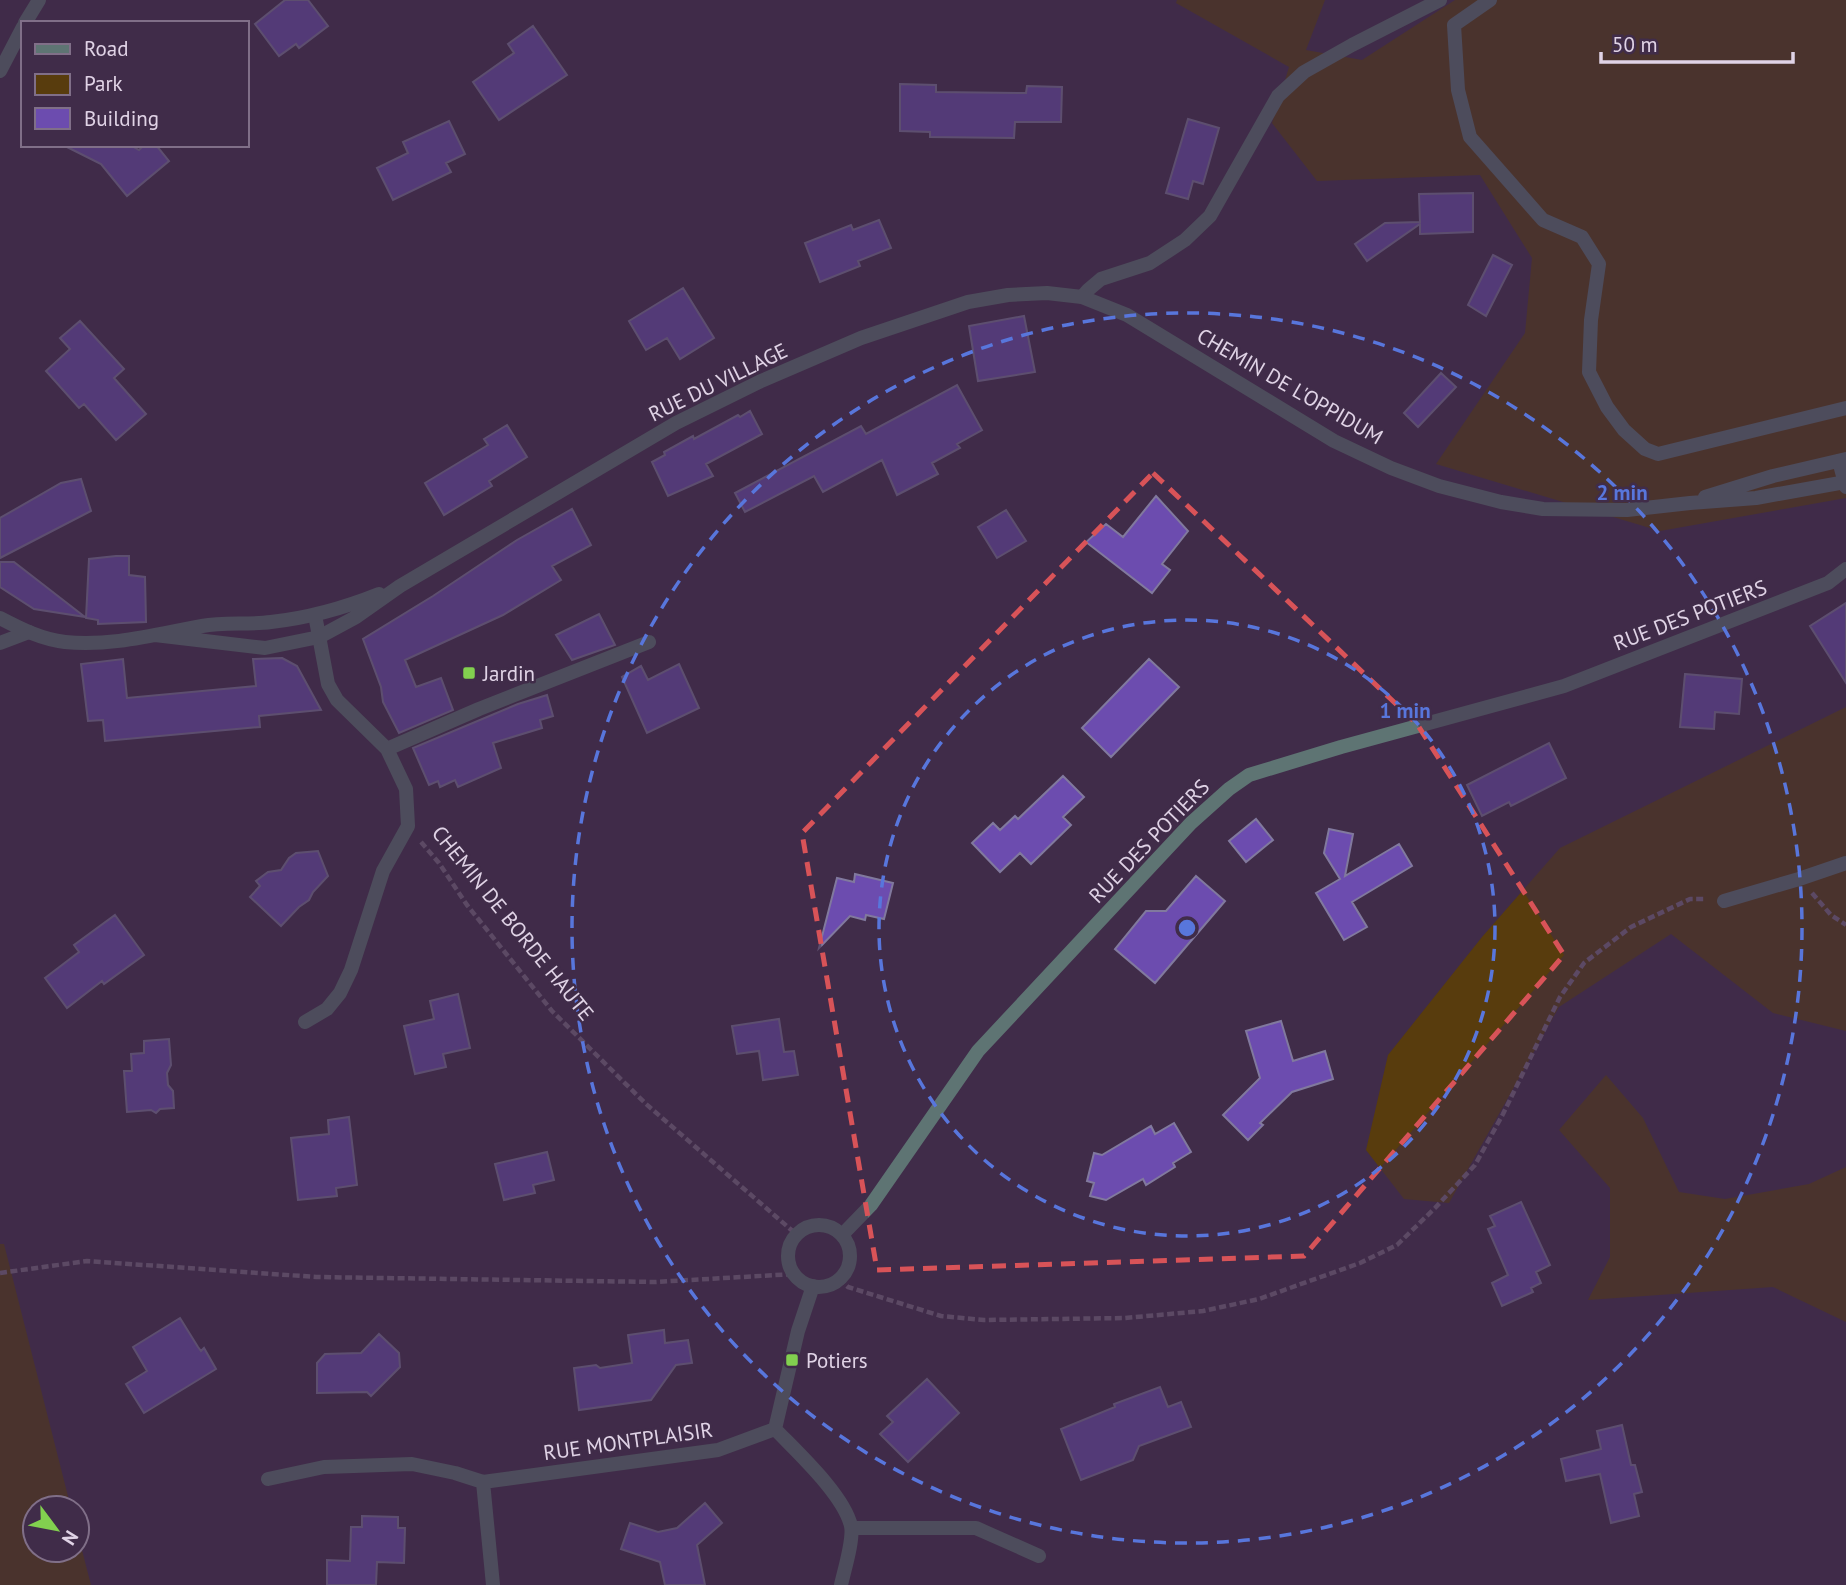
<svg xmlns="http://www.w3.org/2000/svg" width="1846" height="1585" viewBox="0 0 1846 1585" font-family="'PT Sans',sans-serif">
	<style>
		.green { fill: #583c0d }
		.building { fill: #6c4caf; stroke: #81799e; stroke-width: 2 }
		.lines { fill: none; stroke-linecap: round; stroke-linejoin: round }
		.path { stroke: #7e6d86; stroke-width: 4.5; stroke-dasharray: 7 3.5; stroke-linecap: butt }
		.service { stroke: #5e7473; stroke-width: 14 }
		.minor { stroke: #5e7473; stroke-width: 14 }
		.tertiary { stroke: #5e7473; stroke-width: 14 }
		.marked { fill: none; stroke: #d85358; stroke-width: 5; stroke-dasharray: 14 9; stroke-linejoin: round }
		.ring { fill: none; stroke: #5876dc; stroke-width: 3.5; stroke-dasharray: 12 9 }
		.poi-dot { fill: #82d04f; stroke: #402c49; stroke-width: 2.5 }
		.labels { text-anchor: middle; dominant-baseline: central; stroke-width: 5; stroke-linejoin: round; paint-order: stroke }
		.street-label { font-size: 21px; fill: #e0d3e6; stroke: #402c49 }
		.poi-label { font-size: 21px; fill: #e0d3e6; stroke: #402c49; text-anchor: start }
		.centre { fill: #5876dc; stroke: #402c49; stroke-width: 3.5 }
		.ring-label { font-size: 21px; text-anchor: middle; font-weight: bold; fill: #5876dc; stroke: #402c49; stroke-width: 5; stroke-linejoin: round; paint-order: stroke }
	</style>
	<rect width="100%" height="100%" fill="#402c49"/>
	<!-- green -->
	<path class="green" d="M1177 0H1325L1306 50 1362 60 1455 0H1846V498L1660 531 1436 464 1525 333 1532 258 1480 175 1317 181 1272 123 1289 67 1176 3Z
		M1846 707V1031L1773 1013 1671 934 1559 1007 1449 1203 1404 1199 1366 1150 1388 1055 1482 937 1560 848Z
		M1606 1075 1643 1118 1679 1192 1725 1199 1809 1184 1846 1167V1322L1773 1287 1588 1300 1610 1257V1188L1559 1130Z
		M0 1244H4L71 1508H35V1550H77V1531L91 1585H0Z"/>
	<!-- building -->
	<path class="building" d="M285 0H308L328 26 299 48 296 44 279 56 255 24Z
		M533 26 567 75 499 120 473 82 514 53 508 44Z
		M900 84 936 85V92L1026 93 1027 86 1062 87 1061 122H1015L1014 138 930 137V132L900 131Z
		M1188 119 1219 128 1203 184 1193 181 1188 199 1166 193Z
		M449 121 465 154 446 163 451 172 393 200 377 168 408 153 403 142Z
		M63 145H130L139 150 144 145H156L169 161 127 196 101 164Z
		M1473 193V232L1420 234V224L1367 261 1355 244 1385 223 1420 222 1419 194Z
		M879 220 891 248 858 261 860 266 820 282 805 243 851 225 853 230Z
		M1493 255 1512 265 1486 316 1468 305Z
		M683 288 714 338 680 359 667 338 646 350 629 321Z
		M1024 316 1035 372 978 381 969 326Z
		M80 321 124 369 114 378 146 414 116 440 84 404 79 408 46 371 70 349 60 338Z
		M1441 373 1456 387 1418 427 1404 413Z
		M957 385 982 430 957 444 960 448 932 463 938 474 897 495 882 460 823 492 814 476 745 512 735 493 861 426 866 434Z
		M750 411 762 434 706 464 713 476 668 496 652 462 665 455 664 452 693 436 694 439 738 415 740 417Z
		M507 425 527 457 489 481 492 486 444 515 425 483 488 445 484 439Z
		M81 479 91 511 0 558V518L61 483Z
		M1156 496 1188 531 1162 564 1170 570 1152 593 1086 542 1106 524 1123 537Z
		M572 509 591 545 552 566 561 580 503 615 405 660 416 687 441 678 453 710 399 733 383 702 381 687 363 639 433 596 517 540Z
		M1006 510 1026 541 997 558 978 527Z
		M116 556H129V575L145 577 146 622 98 624V620L86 618 89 559Z
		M0 562H14L85 617 34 609 0 587Z
		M1846 603V683L1810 626Z
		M599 614 615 645 572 660 556 635Z
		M282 658 297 666 321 710 259 716 260 727 105 741 103 720 88 721 81 664 123 659 127 698 256 686 253 659Z
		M1149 659 1179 687 1111 757 1082 728Z
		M679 664 699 708 647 733 622 677 641 666 648 680Z
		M1685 674 1742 679 1739 714 1715 712 1714 729 1680 727Z
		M547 695 553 716 540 720 542 728 493 743 501 768 458 787 455 780 440 787 438 781 429 785 413 748 518 704Z
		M1549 743 1566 778 1511 806 1509 802 1482 816 1467 785Z
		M1063 776 1084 797 1063 817 1071 825 1031 864 1020 853 1000 872 972 843 993 823 1000 830 1015 816 1018 819Z
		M1256 819 1273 840 1246 862 1229 841Z
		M1329 829 1353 834 1345 876 1399 844 1412 866 1352 902 1367 927 1344 940 1316 893 1340 879 1324 853Z
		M318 851 328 876 313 892 309 900 299 907 281 926 250 897 260 886 256 881 268 872 281 870 289 858 296 853Z
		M855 874 893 883 884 919 866 915 865 920 850 916 819 948 837 878 854 882Z
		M1196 876 1225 901 1155 983 1115 949 1146 911H1166Z
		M115 915 144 955 104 984 102 981 67 1008 45 978 79 952 74 945Z
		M458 994 470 1048 443 1054 446 1067 415 1074 404 1026 434 1019 430 1001Z
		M779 1019 784 1052 794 1051 798 1075 763 1080 759 1051 737 1054 732 1026Z
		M1281 1021 1293 1061 1325 1051 1333 1079 1292 1092 1260 1123 1263 1125 1248 1140 1223 1115 1260 1078 1246 1031Z
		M169 1039 171 1065 167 1073 168 1085 173 1091 174 1108 160 1109 156 1113 151 1110 127 1112 124 1071H132L131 1054 144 1053V1041Z
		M349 1117 357 1185 336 1188 337 1196 298 1200 291 1138 329 1134 328 1120Z
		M1174 1123 1191 1152 1173 1163 1175 1167 1146 1185 1143 1179 1106 1200 1090 1196 1094 1183 1087 1181 1094 1153 1102 1155 1151 1126 1155 1134Z
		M547 1152 554 1180 533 1185 535 1193 504 1200 495 1164Z
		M1521 1202 1550 1265 1536 1272 1541 1283 1531 1288 1533 1292 1502 1306 1492 1283 1508 1275 1488 1229 1495 1226 1490 1216Z
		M180 1318 198 1347 201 1351 204 1348 216 1369 144 1413 126 1384 147 1371 133 1347Z
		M664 1330 665 1343 688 1340 692 1363 676 1365 651 1400 579 1410 574 1368 596 1365 600 1368 632 1363 628 1335Z
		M379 1334 399 1353 400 1367 371 1396 367 1392 317 1393V1363L325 1354 361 1353Z
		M927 1379 959 1413 908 1462 880 1434 893 1422 887 1416Z
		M1160 1387 1168 1407 1181 1402 1191 1427 1139 1446 1133 1460 1081 1480 1061 1429 1115 1407 1114 1404Z
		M1622 1425 1631 1465H1635L1642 1492 1634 1494 1639 1516 1611 1523 1600 1474 1566 1481 1561 1459 1601 1449 1597 1431Z
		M705 1503 722 1523 697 1545 705 1585H665L660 1562 621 1549 630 1523 658 1532 677 1528Z
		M362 1516 398 1517V1528H405L404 1563 377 1562 376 1585H327V1560L350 1561 351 1527H362Z"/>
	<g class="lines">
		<!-- path -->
		<path class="path" d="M421 842 439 863 467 905 552 1011 646 1104 796 1234
			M1812 893 1831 915 1846 925
			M0 1273 87 1261 316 1277 655 1282 794 1274
			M839 1279 848 1287 941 1316 984 1320 1125 1318 1203 1311 1259 1299 1360 1263 1397 1245 1435 1208 1475 1165 1503 1114 1560 997 1584 963 1631 927 1690 899H1706"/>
		<!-- service -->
		<path class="service" d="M1490 0 1454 25 1458 90 1470 137 1543 220 1582 237 1599 264 1591 320 1589 372 1607 407 1624 430 1645 449 1658 454 1846 408"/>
		<!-- minor -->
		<path class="minor" d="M1082 297 1088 290 1101 279 1150 263 1185 240 1210 216 1278 96 1304 72 1352 45 1440 0
			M1839 461 1846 487
			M0 643 29 632
			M387 749 479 709 649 642
			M1724 901 1799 879 1846 863
			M305 1022 327 1009 340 993 351 970 383 871 408 826 406 789 387 749 337 700 328 684 315 615
			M788 1256a31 31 0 1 1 62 0a31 31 0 1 1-62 0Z
			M842 1235 871 1205 978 1051 1191 823 1229 789 1249 775 1341 747 1564 686 1828 583 1846 569
			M775 1429C797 1452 844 1495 851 1526 854 1539 844 1571 841 1585
			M775 1429 798 1331 813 1286
			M268 1479 324 1467 412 1464 455 1473 483 1482
			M852 1528H976L1039 1556
			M493 1585 483 1482 718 1450 775 1429"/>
		<!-- tertiary -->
		<path class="tertiary" d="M25 23 39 0
			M0 71 23 27
			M1705 497 1773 476 1846 459
			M0 618C21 629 41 639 65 642 110 647 157 634 202 626 224 622 248 625 271 622 308 618 344 608 379 594
			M155 635 265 648 319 637 356 617 400 586 676 423 759 382 861 338 968 302 1008 295 1047 293 1082 297 1127 315 1334 441 1391 468 1439 486 1501 502 1543 509 1627 510 1690 503 1756 498 1846 482"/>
	</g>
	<!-- marked area -->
	<path d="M0 0H1846V1585H0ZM1153 473 1417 724 1564 955 1304 1256 877 1270 802 833Z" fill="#402c49" fill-opacity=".55" fill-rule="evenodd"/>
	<path class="marked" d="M1153 473 1417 724 1564 955 1304 1256 877 1270 802 833Z"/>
	<!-- distance rings -->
	<g class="ring">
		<circle cx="1187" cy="928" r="308"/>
		<circle cx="1187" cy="928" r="615"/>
	</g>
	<!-- markers -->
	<g class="poi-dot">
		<rect x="462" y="666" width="14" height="14" rx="3.5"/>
		<rect x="785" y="1353" width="14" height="14" rx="3.5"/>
	</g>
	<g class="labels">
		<!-- street labels -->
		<g class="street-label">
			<text transform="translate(718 382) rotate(-26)">RUE DU VILLAGE</text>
			<text transform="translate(1290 386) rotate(30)">CHEMIN DE L'OPPIDUM</text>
			<text transform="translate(1690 615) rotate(-21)">RUE DES POTIERS</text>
			<text transform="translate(1149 841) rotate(-46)">RUE DES POTIERS</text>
			<text transform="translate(513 923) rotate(51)">CHEMIN DE BORDE HAUTE</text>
			<text transform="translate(628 1441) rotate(-8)">RUE MONTPLAISIR</text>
		</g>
		<!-- poi labels -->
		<g class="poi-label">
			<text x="483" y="673">Jardin</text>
			<text x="806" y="1360">Potiers</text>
		</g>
	</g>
	<circle cx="1187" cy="928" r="10" class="centre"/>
	<g class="ring-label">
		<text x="1622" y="500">2 min</text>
		<text x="1405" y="718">1 min</text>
	</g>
	<!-- legend -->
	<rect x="21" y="21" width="228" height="126" fill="#402c49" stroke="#806f88" stroke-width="2"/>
	<rect x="35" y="44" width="35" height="10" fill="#5e7473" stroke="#806f88" stroke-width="2"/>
	<text x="84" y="56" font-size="21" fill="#e0d3e6">Road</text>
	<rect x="35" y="74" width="35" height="21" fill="#583c0d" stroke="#806f88" stroke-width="2"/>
	<text x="84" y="91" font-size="21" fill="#e0d3e6">Park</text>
	<rect x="35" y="108" width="35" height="21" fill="#6c4caf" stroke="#806f88" stroke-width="2"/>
	<text x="84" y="126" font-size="21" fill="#e0d3e6">Building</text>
	<!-- north arrow -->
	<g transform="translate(56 1529) rotate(122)"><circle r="33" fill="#402c49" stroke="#806f88" stroke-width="2"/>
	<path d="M0-5L12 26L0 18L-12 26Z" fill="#82d04f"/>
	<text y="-10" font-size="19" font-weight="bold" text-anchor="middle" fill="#e0d3e6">N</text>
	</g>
	<!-- scale -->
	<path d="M1601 52v10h192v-10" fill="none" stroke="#e0d3e6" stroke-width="3.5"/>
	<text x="1612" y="52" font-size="21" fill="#e0d3e6" stroke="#402c49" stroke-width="5" paint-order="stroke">50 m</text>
</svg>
